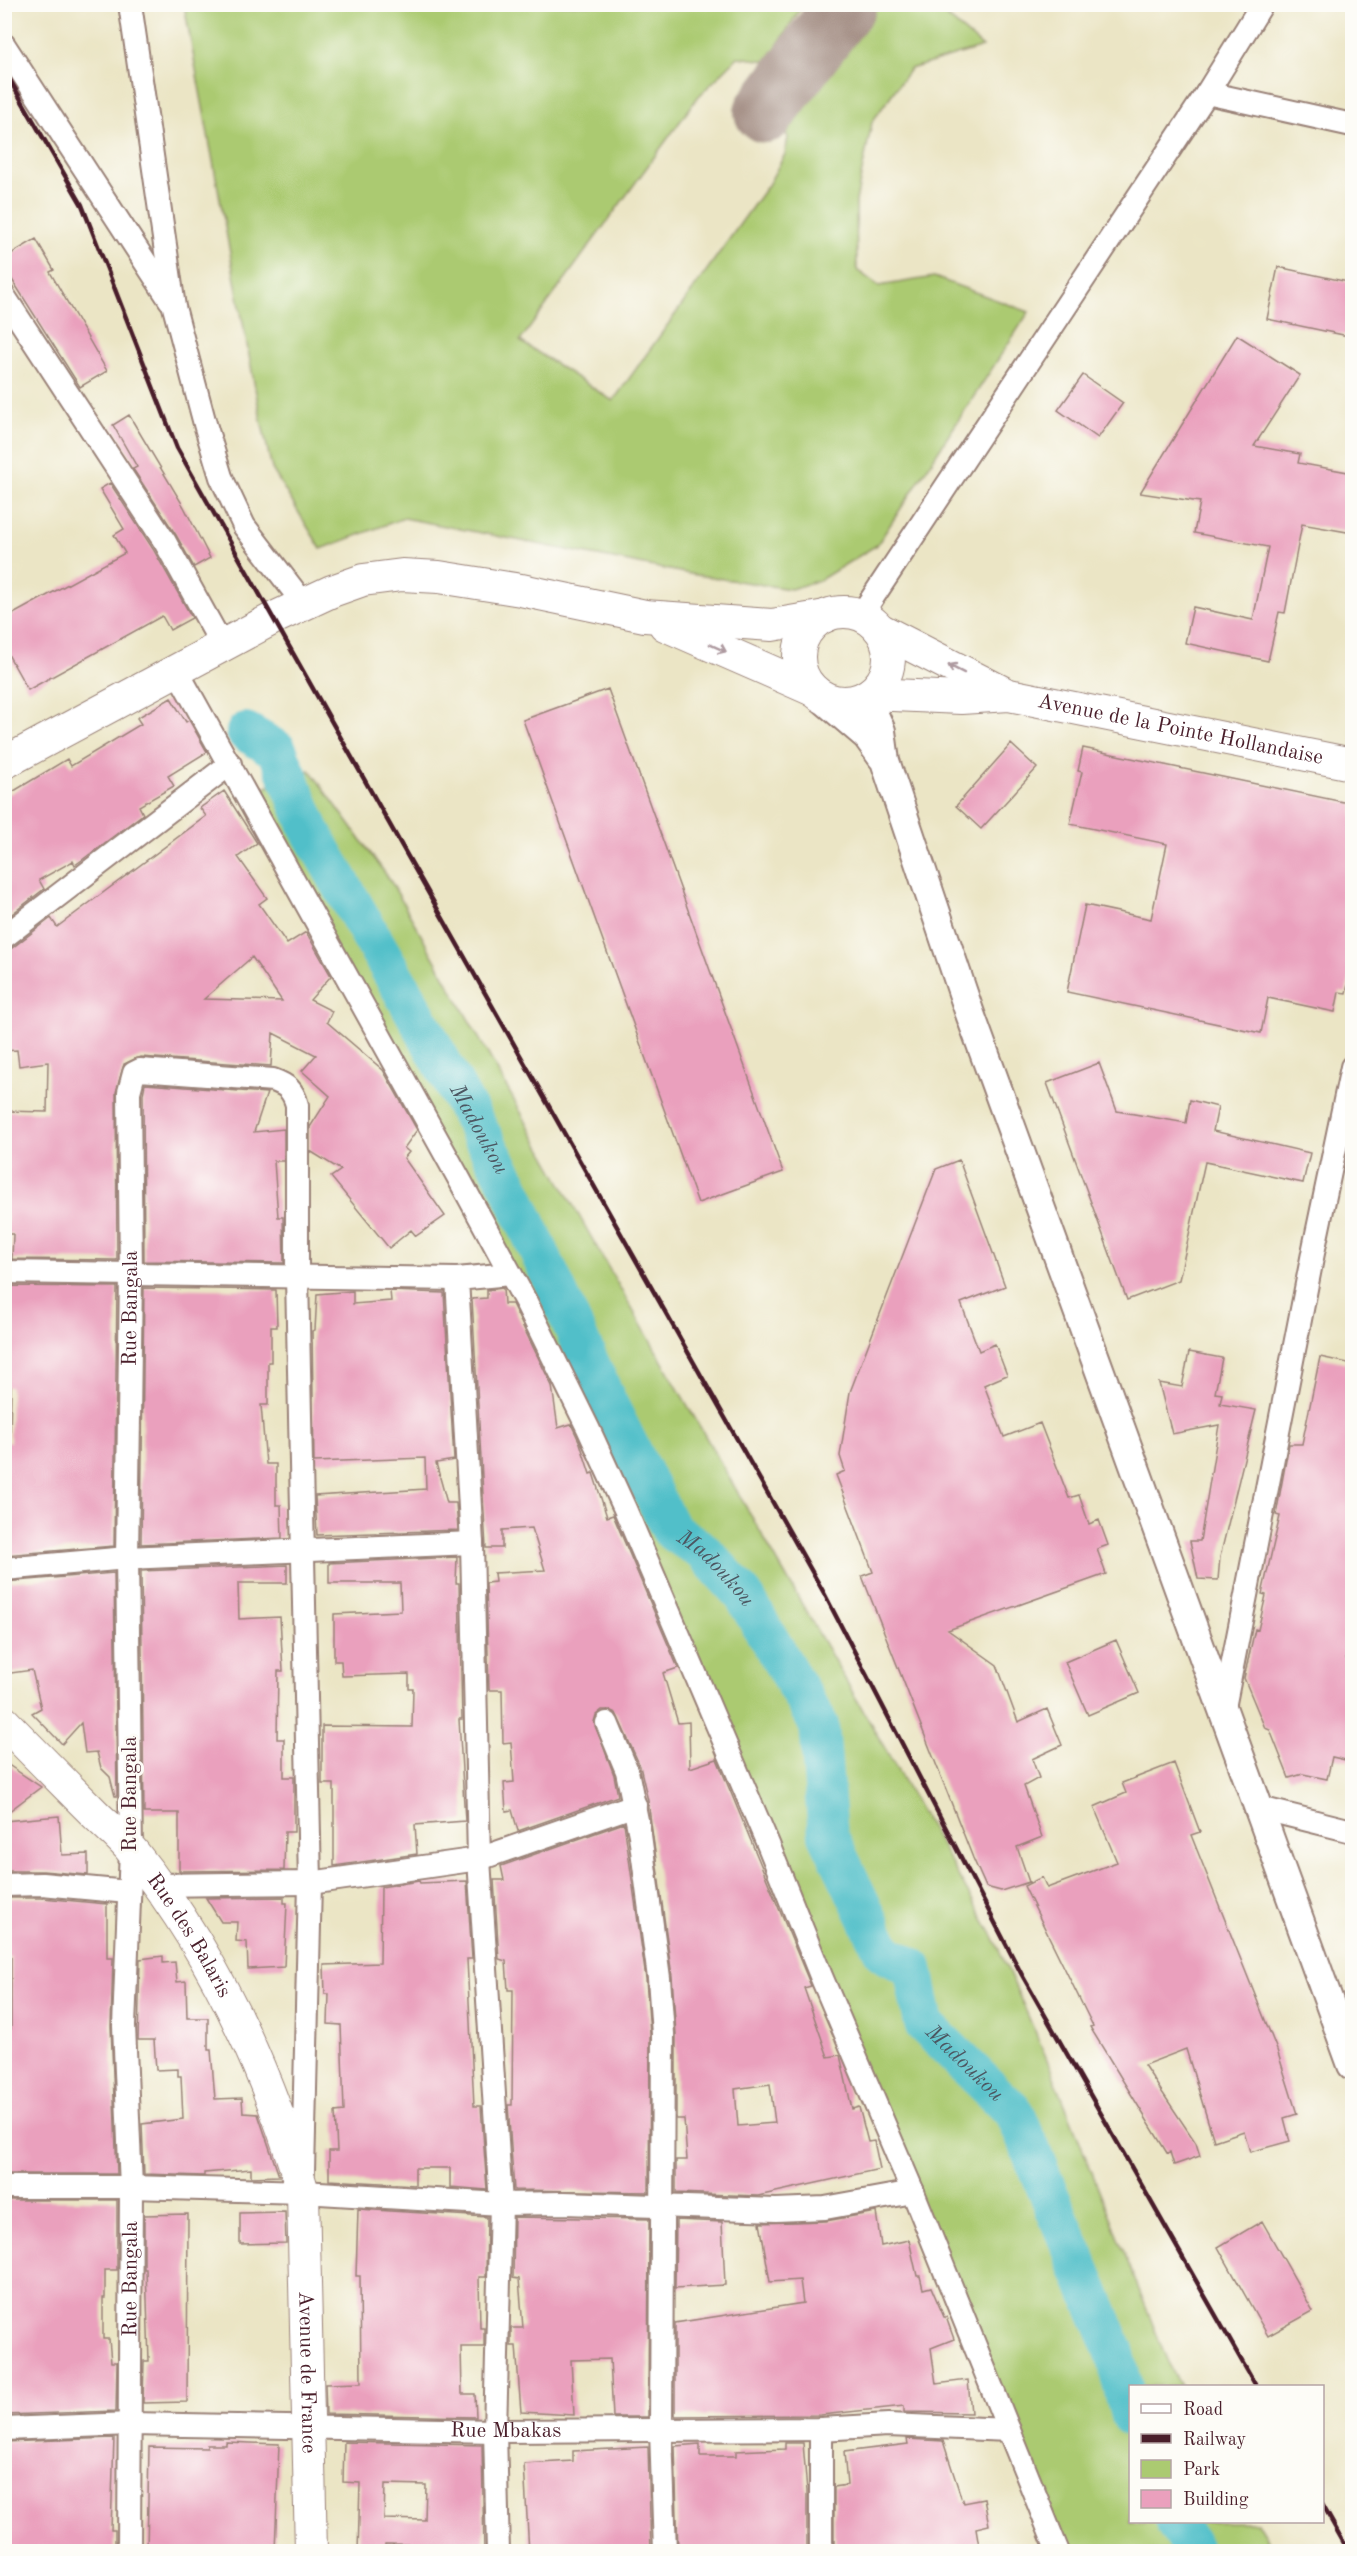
<svg xmlns="http://www.w3.org/2000/svg" width="1357" height="2556" viewBox="0 0 1357 2556" font-family="'Old Standard TT',serif">
	<style>
		.green { fill: #abca71; stroke: #7a744e; stroke-width: 1.5 }
		.lines { fill: none; stroke-linecap: round; stroke-linejoin: round }
		.river { stroke: #51bfc9; stroke-width: 40 }
		.taxiway { stroke: #9a8278; stroke-width: 62 }
		.building { fill: #eaa0bd; fill-rule: evenodd }
		.minor-casing { stroke: #9a8278; stroke-width: 26 }
		.tertiary-casing { stroke: #9a8278; stroke-width: 32 }
		.secondary-casing { stroke: #9a8278; stroke-width: 34 }
		.minor { stroke: #fff; stroke-width: 22 }
		.tertiary { stroke: #fff; stroke-width: 28 }
		.secondary { stroke: #fff; stroke-width: 32 }
		.rail { stroke: #4a1f2b; stroke-width: 4.5 }
		.oneway { stroke: #ae9aa0 }
		.labels { text-anchor: middle; dominant-baseline: central; stroke-width: 6; stroke-linejoin: round; paint-order: stroke }
		.street-label { font-size: 21px; fill: #4a1f2b; stroke: #fdfcf7 }
		.water-label { font-size: 22px; font-style: italic; fill: #4c5762; stroke: #fdfcf7 }
	</style>
	<rect width="100%" height="100%" fill="#fdfcf7"/>
	<filter id="ink" filterUnits="userSpaceOnUse"><feTurbulence type="fractalNoise" baseFrequency=".0167" numOctaves="2"/><feDisplacementMap in="SourceGraphic" scale="12" xChannelSelector="R" yChannelSelector="G"/><feConvolveMatrix kernelMatrix="1 2 1 2 8 2 1 2 1" color-interpolation-filters="sRGB"/></filter>
	<filter id="wash" filterUnits="userSpaceOnUse"><feTurbulence type="fractalNoise" baseFrequency=".008" numOctaves="4" result="noise"/><feDisplacementMap in="SourceGraphic" scale="24" xChannelSelector="R" yChannelSelector="G"/><feGaussianBlur stdDeviation="1.35" result="paint"/><feColorMatrix in="noise" values="0 0 0 0 0 0 0 0 0 0 0 0 0 0 0 0 0 1.4 0 .05"/><feComposite in="paint" operator="in"/></filter>
	<g filter="url(#wash)">
		<rect width="100%" height="100%" fill="#ebe5c5"/>
		<!-- green -->
		<path class="green" d="M184 5H803L767 61 738 57 698 97 520 341 613 401 768 185 785 154 788 137 776 114 856 5H933L983 47 910 69 872 122 856 201 857 270 879 286 934 277 1029 312 877 545 820 580 791 589 690 574 404 518 321 549 272 469 261 420Z
			M310 770 390 880 608 1267 994 1938 1046 2057 1169 2365 1181 2386H1130V2522H1257L1274 2551H1058L588 1428 345 971 257 791Z"/>
		<g class="lines">
			<!-- river -->
			<g class="river">
				<path id="s1" d="M246 732 277 750 310 830 407 999 508 1183 609 1406 671 1530 704 1552 744 1596 819 1725 828 1835 884 1953 913 1968 924 2024 1015 2113 1114 2350 1130 2416"/>
				<path d="M1175 2522 1194 2552"/>
			</g>
			<!-- taxiway -->
			<path class="taxiway" d="M765 112 846 4"/>
		</g>
		<g id="blocks">
			<!-- building -->
			<path class="building" d="M36 239 54 270 50 272 107 371 80 387 4 267V258Z
				M1278 267 1353 283V337L1267 319Z
				M1237 335 1300 375 1254 446 1300 454 1298 463 1353 473V533L1302 524 1285 613 1279 612 1268 661 1185 643 1193 607 1253 620 1268 547 1194 533 1200 502 1140 493Z
				M1083 375 1123 403 1098 438 1058 410Z
				M129 415 184 507 210 558 194 567 176 535 133 469 137 467 113 425Z
				M110 483 153 549 192 618 170 630 162 616 28 690 4 647V619L125 553 114 535 124 529 100 489Z
				M608 689 783 1172 698 1203 523 720Z
				M171 698 186 722 189 720 207 752 168 776 174 786 139 806 143 814 82 860 75 865 73 861 39 880 44 889 4 920V797L67 759 71 766 141 724 137 718Z
				M1011 744 1037 768 981 829 956 806Z
				M1083 748 1353 804V965L1346 993 1339 992 1335 1012 1268 998 1261 1033 1067 992 1085 905 1151 919 1167 844 1070 824 1082 772 1078 771Z
				M224 791 257 843 238 857 267 898 259 904 287 944 306 932 331 976 310 1000 332 1011 327 1022 383 1070 417 1130 404 1148 409 1152 404 1158 445 1216 416 1236 411 1230 389 1248 331 1177 341 1170 310 1151V1127L330 1096 302 1071 316 1055 273 1033 271 1066 141 1057 124 1064 116 1092 117 1260 12 1259 13 1234H7V1215H4V1111L47 1112 48 1062 19 1066 17 1050 4 1051V950L12 948 51 918 57 927 206 816 200 808ZM252 957 282 1001 204 999Z
				M1099 1063 1117 1111 1186 1123 1190 1100 1218 1107 1213 1131 1310 1153 1303 1183 1205 1162 1179 1280 1127 1300 1047 1083Z
				M145 1084 267 1093 254 1132 284 1129V1161H274L278 1217H283L284 1263 144 1261 143 1094Z
				M959 1160 1005 1286 961 1303 979 1351 995 1344 1007 1375 984 1385 1004 1437 1040 1423 1069 1498 1079 1495 1089 1524 1099 1520 1108 1545 1097 1549 1106 1574 948 1630 997 1665 1018 1722 1047 1709 1062 1745 1032 1759 1039 1778 1024 1786 1042 1837 1017 1847 1029 1882 1001 1891 986 1887 973 1858 862 1576 873 1572 836 1475 845 1471 840 1456 850 1392 936 1169Z
				M4 1286 117 1287 114 1546 4 1555V1442H10L11 1387H4Z
				M144 1288 276 1290 277 1327H271V1362H268V1405H261L266 1464H276V1505H281L282 1538 141 1544Z
				M503 1288 504 1304H512L552 1386 558 1428 571 1424 580 1443 590 1474 593 1473 607 1517 613 1515 678 1668 663 1673 678 1723 689 1722 690 1768 717 1759 811 1986 804 1988 828 2057 840 2055 852 2109 859 2107 868 2142 874 2141 880 2169 758 2196 676 2193V2160H687L684 2119H676V2034L672 1976 648 1801 640 1766 616 1713 609 1710H602L596 1715 594 1722 614 1775 618 1796 518 1831 512 1810 506 1811 504 1783 514 1782 511 1742 503 1743 502 1690H489L486 1583 495 1582 494 1573 545 1570 532 1528 502 1530V1548H486L472 1299 487 1298V1290ZM770 2084 775 2123 738 2126 735 2089Z
				M353 1291V1304L391 1301 390 1291 444 1293 454 1460 436 1463 447 1503H456L458 1530 317 1535 315 1496 426 1489 425 1458 314 1462 312 1331 315 1330 317 1294Z
				M1189 1352 1222 1358 1215 1393 1222 1394 1220 1404 1256 1410 1220 1557 1218 1580 1198 1579 1190 1541H1200L1219 1425 1172 1434 1159 1383 1182 1387Z
				M1320 1357 1353 1364V1629L1346 1658 1353 1659V1749L1350 1761 1332 1757 1327 1779 1303 1774 1289 1778 1270 1730 1265 1728 1244 1678 1255 1629 1258 1630 1266 1595 1262 1594 1280 1516 1276 1515 1289 1444H1302Z
				M457 1557 456 1583H459L462 1719H459L465 1821 415 1825 417 1854 334 1866V1784H322V1726L412 1727 413 1689H409V1674L342 1676 341 1661H334V1614L401 1611 400 1583H329V1563Z
				M287 1565V1583H238L239 1619 280 1617 283 1671H278L277 1739H284V1777H294V1832H285L284 1870 179 1871V1813H144L141 1571Z
				M114 1573 117 1796H115L110 1777 101 1768 97 1752 85 1753 81 1723 62 1744 32 1713 41 1708 32 1670 4 1674V1582Z
				M1116 1640 1139 1693 1088 1715 1065 1662Z
				M4 1762 41 1787 4 1815Z
				M1174 1763 1200 1832 1191 1835 1277 2050 1297 2114 1284 2118 1290 2141 1250 2152 1244 2131 1214 2141 1186 2049 1144 2065 1196 2143 1200 2156 1174 2165 1170 2152 1167 2153 1090 2027 1093 2026 1024 1886 1042 1877 1047 1888 1117 1862 1094 1807 1126 1793 1122 1783Z
				M59 1816 62 1855 88 1854V1875L43 1871H4V1821Z
				M624 1823 646 1979 650 2034 649 2192 514 2190 508 2105H512L513 1990H508L506 1961 499 1959 494 1880H504L501 1866Z
				M419 1881 420 1883 467 1881 472 1959H467L474 2106H481L487 2190 450 2187V2168H415V2185L329 2180V2151H337L335 2112 344 2111 341 2025 328 2024 329 1994H325L324 1965 380 1963 381 1887Z
				M284 1897V1903H287L284 1967 248 1969 247 1942 236 1941 237 1922H221L206 1898Z
				M4 1898H42L107 1904V1958H113L111 2026 117 2174H4V2029H11V1957H7Z
				M163 1956V1963L175 1962 177 1982 186 1981 187 2018H208V2050H211L215 2099 242 2098 243 2113 258 2114 279 2176 251 2177V2169L204 2173V2176L144 2174 142 2124 183 2119 181 2076H178V2069L156 2070 154 2040H138L140 1959Z
				M4 2200H117V2270H105V2298H103V2339H109L111 2362H117L116 2411 4 2415Z
				M358 2209 487 2217 486 2277H479L480 2328H484V2347H461L462 2394H475L476 2417 326 2414 325 2384 361 2383 360 2276H356Z
				M285 2212 286 2243 240 2244V2213Z
				M876 2212 881 2246 909 2240 917 2276H920L923 2289 931 2287 944 2317H946L954 2339 931 2348 936 2384 968 2380 971 2413 904 2412V2406L821 2415 675 2416V2323L803 2303 800 2280 770 2282 760 2223 826 2221Z
				M188 2214 187 2402 143 2403 144 2361H149L146 2269H144V2215Z
				M514 2217 649 2219 648 2417H613L610 2359 571 2360 574 2415 521 2412 516 2346H511V2328H523L519 2279 513 2278Z
				M676 2220 722 2222 725 2285 675 2288Z
				M1262 2221 1313 2311 1268 2336 1218 2247Z
				M114 2438 111 2530H115V2552H95V2549L72 2551 4 2548V2442Z
				M907 2439 943 2441 963 2503 984 2499 989 2525 976 2528 980 2552H834V2487L847 2485 844 2452 908 2444Z
				M226 2442 279 2444 275 2552H147L149 2447 207 2448V2445H226Z
				M344 2442 482 2445 484 2552H445V2545L385 2544 384 2552H358L360 2483 343 2482ZM385 2484 426 2485 425 2520 384 2519Z
				M785 2443H803L807 2491V2552L678 2551 675 2446 700 2444V2456H736V2451L785 2449Z
				M648 2447 651 2552H529L524 2464 573 2461V2451Z"/>
		</g>
	</g>
	<g filter="url(#ink)">
		<use href="#blocks" fill-opacity="0" stroke="#9a8278" stroke-width="1.5"/>
		<g class="lines">
			<!-- minor casing -->
			<g class="minor-casing">
				<g id="minor">
					<path d="M130 4 174 307 205 424 221 477 244 526 304 604"/>
					<path d="M4 45 170 300"/>
					<path d="M1207 93 1352 125"/>
					<path d="M4 296 165 542 222 645"/>
					<path d="M861 615 1207 93 1262 4"/>
					<path d="M176 669 457 1175 527 1304 588 1428 625 1509 768 1844 821 1976 913 2192 1058 2552"/>
					<path d="M4 937 230 764"/>
					<path d="M4 1272 457 1279"/>
					<path d="M4 1569 127 1558 472 1543"/>
					<path d="M1223 1713 1314 1248 1352 1067"/>
					<path d="M607 1723 627 1771 640 1835 659 1978 663 2034 661 2430 665 2552"/>
					<path d="M1260 1808 1352 1831"/>
					<path d="M4 1885 42 1884 128 1892"/>
					<path d="M158 1885 310 1883 479 1859 635 1805"/>
					<path d="M4 2187H131L303 2192 501 2204 564 2203 776 2210 825 2208 913 2192"/>
					<path id="s2" d="M4 2429 131 2424 495 2431 821 2429 888 2425 1009 2430"/>
					<path d="M821 2429V2552"/>
					<path id="s3" d="M129 2552 131 2187 124 2026 131 1850 127 1558 131 1275 129 1092 134 1073 140 1070 273 1080C287 1085 293 1090 297 1105V1277L310 1883 303 2172"/>
					<path d="M498 2552 495 2431 501 2204 479 1859 472 1543 457 1279 510 1274"/>
				</g>
			</g>
			<!-- tertiary casing -->
			<g class="tertiary-casing">
				<path id="tertiary" d="M820 696 867 736 882 757
					M866 697 881 731 885 761 969 1011 1352 2065"/>
			</g>
			<!-- secondary casing -->
			<g class="secondary-casing">
				<g id="secondary">
					<circle cx="844" cy="657" r="45"/>
					<path d="M665 625 813 690"/>
					<path d="M881 630 1008 695"/>
					<path id="s4" d="M870 694 961 698 1009 695 1352 764"/>
					<path d="M4 763 274 618 332 591 363 580 402 575 439 577 521 590 645 616 772 625 826 616"/>
					<path id="s5" d="M4 1722C34 1753 64 1783 94 1813 107 1826 122 1838 133 1852 213 1952 267 2069 303 2192L311 2552"/>
				</g>
			</g>
			<!-- minor -->
			<use href="#minor" class="minor"/>
			<!-- tertiary -->
			<use href="#tertiary" class="tertiary"/>
			<!-- secondary -->
			<use href="#secondary" class="secondary"/>
			<!-- rail -->
			<path class="rail" d="M4 70 82 205 177 448 824 1593 1022 1975 1256 2386
				M1322 2504 1349 2552"/>
		</g>
		<!-- one-way arrows -->
		<defs><path id="oneway-shaft" d="M-6 0H5M1.5-3L5.5 0L1.5 3" fill="none" stroke-width="1.6" stroke-linecap="round" stroke-linejoin="round" transform="scale(1.5)"/></defs>
		<g class="oneway">
			<use href="#oneway-shaft" transform="translate(718 648) rotate(24)"/>
			<use href="#oneway-shaft" transform="translate(956 669) rotate(-153)"/>
		</g>
	</g>
	<g class="labels">
		<!-- street labels -->
		<g class="street-label">
			<text stroke="none"><textPath href="#s4" startOffset="314">Avenue de la Pointe Hollandaise</textPath></text>
			<text stroke="none"><textPath href="#s3" startOffset="1244">Rue Bangala</textPath></text>
			<text transform="translate(130 1794) rotate(-90)">Rue Bangala</text>
			<text stroke="none"><textPath href="#s5" startOffset="284">Rue des Balaris</textPath></text>
			<text stroke="none"><textPath href="#s3" startOffset="273">Rue Bangala</textPath></text>
			<text stroke="none"><textPath href="#s5" startOffset="746">Avenue de France</textPath></text>
			<text stroke="none"><textPath href="#s2" startOffset="502">Rue Mbakas</textPath></text>
		</g>
		<!-- water labels -->
		<g class="water-label">
			<text stroke="none"><textPath href="#s1" startOffset="466">Madoukou</textPath></text>
			<text stroke="none"><textPath href="#s1" startOffset="970">Madoukou</textPath></text>
			<text stroke="none"><textPath href="#s1" startOffset="1546">Madoukou</textPath></text>
		</g>
	</g>
	<!-- margin -->
	<rect width="1357" height="2556" fill="none" stroke="#fdfcf7" stroke-width="24"/>
	<!-- legend -->
	<rect x="1129" y="2385" width="195" height="138" fill="#fdfcf7" stroke="#b5a4a5" stroke-width="1.5"/>
	<rect x="1141" y="2404" width="30" height="9" fill="#ffffff" stroke="#b5a4a5" stroke-width="1.5"/>
	<text x="1183" y="2415" font-size="18" fill="#4a1f2b">Road</text>
	<rect x="1141" y="2434" width="30" height="9" fill="#4a1f2b" stroke="#b5a4a5" stroke-width="1.5"/>
	<text x="1183" y="2445" font-size="18" fill="#4a1f2b">Railway</text>
	<rect x="1141" y="2460" width="30" height="18" fill="#abca71" stroke="#b5a4a5" stroke-width="1.5"/>
	<text x="1183" y="2475" font-size="18" fill="#4a1f2b">Park</text>
	<rect x="1141" y="2490" width="30" height="18" fill="#eaa0bd" stroke="#b5a4a5" stroke-width="1.5"/>
	<text x="1183" y="2505" font-size="18" fill="#4a1f2b">Building</text>
</svg>
